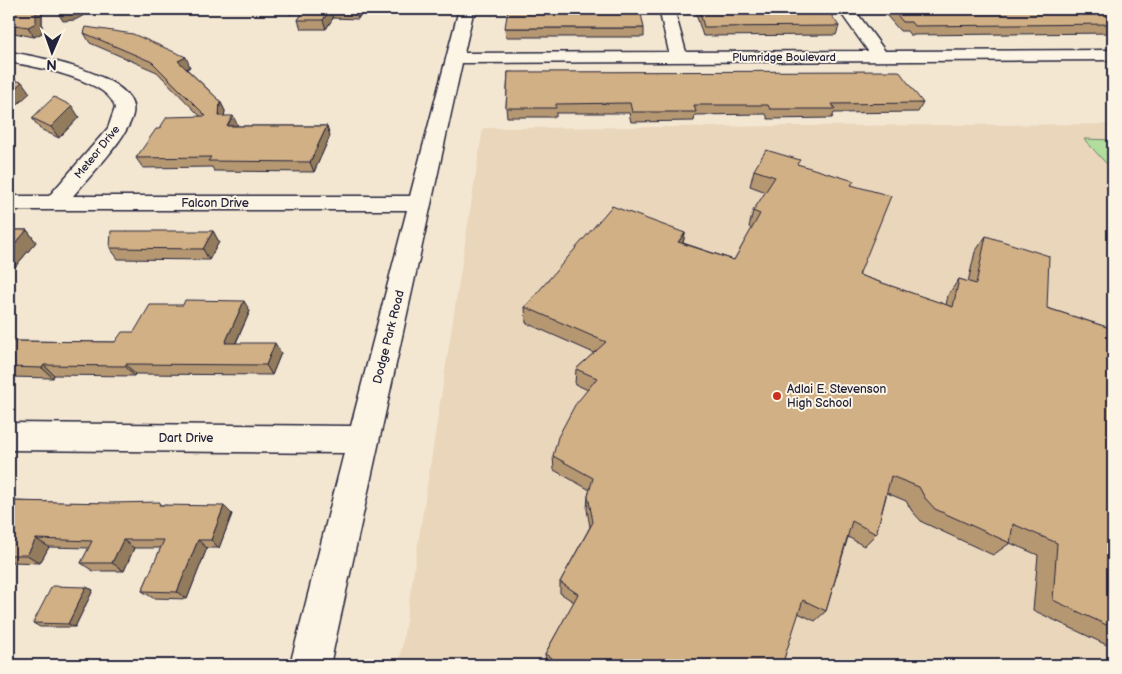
<svg xmlns="http://www.w3.org/2000/svg" width="1122" height="674" viewBox="0 0 1122 674" font-family="'Balsamiq Sans',sans-serif">
	<style>
		.built { fill: #ead6bb }
		.green { fill: #b1de9c; stroke: #6a806c }
		.lines { fill: none; stroke-linecap: round; stroke-linejoin: round }
		.minor-casing { stroke: #22223b; stroke-width: 3 }
		.minor { fill: #fcf5e5; fill-rule: evenodd }
		.wall { fill: #b59772; stroke: #22223b }
		.shaded-wall { fill: #937b5d; stroke: #22223b }
		.building { fill: #d2b085; stroke: #22223b }
		.poi-dot { fill: #c8321e; stroke: #fcf5e5; stroke-width: 2 }
		.labels { text-anchor: middle; dominant-baseline: central; stroke-width: 4; stroke-linejoin: round; paint-order: stroke }
		.far-street-label { font-size: 11px; fill: #22223b; stroke: #fcf5e5 }
		.street-label { font-size: 12px; fill: #22223b; stroke: #fcf5e5 }
		.poi-label { font-size: 12px; fill: #22223b; stroke: #fcf5e5; text-anchor: start }
	</style>
	<rect width="100%" height="100%" fill="#f4e7d2"/>
	<filter id="ink" filterUnits="userSpaceOnUse"><feTurbulence type="fractalNoise" baseFrequency=".02" numOctaves="2"/><feDisplacementMap in="SourceGraphic" scale="10" xChannelSelector="R" yChannelSelector="G"/><feConvolveMatrix kernelMatrix="1 2 1 2 8 2 1 2 1" color-interpolation-filters="sRGB"/></filter>
	<g filter="url(#ink)">
		<!-- built -->
		<path class="built" d="M1113 124V665H399L483 128Z"/>
		<!-- green -->
		<path class="green" d="M1084 139 1113 140V171Z"/>
		<g class="lines">
			<!-- minor casing -->
			<g class="minor-casing">
				<path id="minor" d="M459 9H474L464 53 669 52 659 9H674L686 52 868 51 838 9H854L885 51 1113 50V60L462 63 330 665H290L344 453 9 450V423L351 426 407 210H9V196H49L108 128 115 108C111 80 33 66 9 62V52C35 56 141 75 133 114 129 136 89 177 73 196H410Z"/>
			</g>
			<!-- minor -->
			<use href="#minor" class="minor"/>
		</g>
		<!-- wall -->
		<path class="wall" d="M9 9 42 10V33L34 37 9 32Z
			M288 9H363L358 19 333 18 326 29H301L298 20 303 13 289 14Z
			M697 9H699L839 26 836 35 703 36 696 14Z
			M881 9H1113V33L910 35 907 31H900Z
			M505 28H644V37H506Z
			M84 33 190 67 187 69 220 101 225 111 224 116 238 126H327L330 136 314 172 214 171 212 167 143 168 136 158 159 129 201 117 157 72 90 43Z
			M508 72 923 103 918 112 834 113 832 118 768 119 766 114 695 115 694 121 631 122 629 113H556V117H507L506 108Z
			M79 117 59 138 40 129 32 118Z
			M799 165 852 185 859 275 946 305 948 295 959 279 968 282 975 252 986 236 1047 308 1113 329V648L1033 610 1038 555 1010 543 993 555 922 522 912 511 906 501 887 493 876 534 864 546 848 537 826 611 815 621 798 613 782 665H550L546 662 545 654 574 602 560 593V582L590 527 587 509 588 496 590 490 554 470 553 456 588 390 575 384 576 369 594 353 526 323 525 307 685 233 683 243 734 260 752 229 749 227 753 211 766 192 750 186 754 170Z
			M9 230H27L36 242 14 268H9Z
			M213 231 219 242 209 260 118 259 110 248Z
			M250 311 236 343 281 353 272 375 135 374 134 376 54 375 53 378 9 377V341L115 342 134 332Z
			M9 501 164 505 232 514 219 548H207L187 599 153 598 142 591 161 548H134L124 571H93L81 563 89 548 49 547 40 563 12 562 9 561Z
			M86 587 93 590 75 627H40L33 623Z"/>
		<!-- shaded-wall -->
		<path class="shaded-wall" d="M36 9H41L42 10V33L34 37 28 27Z
			M75 9H96L75 20 63 21 58 13Z
			M330 9 333 18 326 29 323 20Z
			M356 9H363L358 19 355 10Z
			M186 57 190 67 183 70 178 61Z
			M22 82 30 93 9 112V94Z
			M220 101 225 111 223 126 219 116Z
			M72 106 79 117 59 138 51 127Z
			M233 116 238 126H227Z
			M327 126 330 136 314 172 310 162Z
			M27 230 36 242 14 268 9 263V251Z
			M213 231 219 242 209 260 203 249Z
			M685 233 682 249 678 242Z
			M244 301 250 311 231 353 225 343Z
			M275 343 281 353 272 375 266 365Z
			M126 364 135 374 134 376 125 366Z
			M44 365 54 375 53 378 42 368Z
			M224 506 232 514 219 548 211 540Z
			M36 539 49 547 40 563 27 555Z
			M123 540 134 548 124 571 112 563Z
			M198 540 207 548 187 599 177 592Z
			M9 583 12 585 9 592Z
			M86 587 93 590 75 627 68 624Z"/>
		<!-- building -->
		<path class="building" d="M9 9H36V23L28 27 9 24Z
			M56 9H75L70 11 58 13Z
			M305 9H356L355 10 330 9 323 20H298Z
			M508 9H640L644 28H505Z
			M699 9H827L839 26 704 27Z
			M892 9H1113V24L914 26 911 22H903Z
			M86 27 133 34 186 57 178 61 220 101 219 116H233L227 126H327L310 162 208 161 211 157 136 158 156 129H159L167 117 206 116 152 62 84 33Z
			M899 71 923 103 832 104 835 109H770L768 105H694L696 112H632L630 103 556 104V108H506L508 72Z
			M9 79 22 82 9 94Z
			M54 97 72 106 51 127 32 118Z
			M766 150 800 160 797 164 854 181 851 185 891 196 859 275 953 307 959 279 976 284 986 236 1049 256 1047 308 1113 329V628L1053 600 1057 543 1013 524 1010 543 935 509 925 498 919 487 891 476 876 534 852 521 826 611 803 600 782 665H562L545 654 578 594 560 582 593 522 588 496 593 478 553 456 558 437 575 405 597 378 576 369 606 342 525 307 612 206 685 233 678 242 734 260 760 214 753 211 775 177 754 170Z
			M9 230H27L9 251Z
			M111 231H213L203 249 110 248Z
			M185 300 244 301 225 343H275L266 365 126 364 125 366 44 365 42 368 9 367V341L115 342 122 332H134L150 305H183Z
			M9 501 111 503 160 502 159 505 224 506 211 540H198L177 592 142 591 164 540H123L112 563H81L92 541 36 539 27 555H9Z
			M52 586 86 587 68 624 33 623Z"/>
	</g>
	<!-- markers -->
	<circle class="poi-dot" cx="777" cy="396" r="5"/>
	<g class="labels">
		<!-- far-street labels -->
		<g class="far-street-label">
			<text x="784" y="57">Plumridge Boulevard</text>
			<text transform="translate(97 152) rotate(-51)">Meteor Drive</text>
		</g>
		<!-- street labels -->
		<g class="street-label">
			<text x="215" y="203">Falcon Drive</text>
			<text transform="translate(389 337) rotate(-76)">Dodge Park Road</text>
			<text x="186" y="438">Dart Drive</text>
		</g>
		<!-- poi labels -->
		<g class="poi-label">
			<text x="787" y="389">Adlai E. Stevenson<tspan x="787" dy="14">High School</tspan></text>
		</g>
	</g>
	<!-- margin -->
	<rect width="1122" height="674" fill="none" stroke="#fcf5e5" stroke-width="30"/>
	<rect x="15" y="15" width="1092" height="644" fill="none" stroke="#22223b" stroke-width="2" filter="url(#ink)"/>
	<!-- north arrow -->
	<g transform="translate(52 52) rotate(182)" stroke="#fcf5e5" stroke-width="4" paint-order="stroke">
	<path d="M0-4L9 19L0 12L-9 19Z" fill="#22223b"/>
	<text y="-8" font-size="14" font-weight="bold" text-anchor="middle" fill="#22223b">N</text>
	</g>
</svg>
